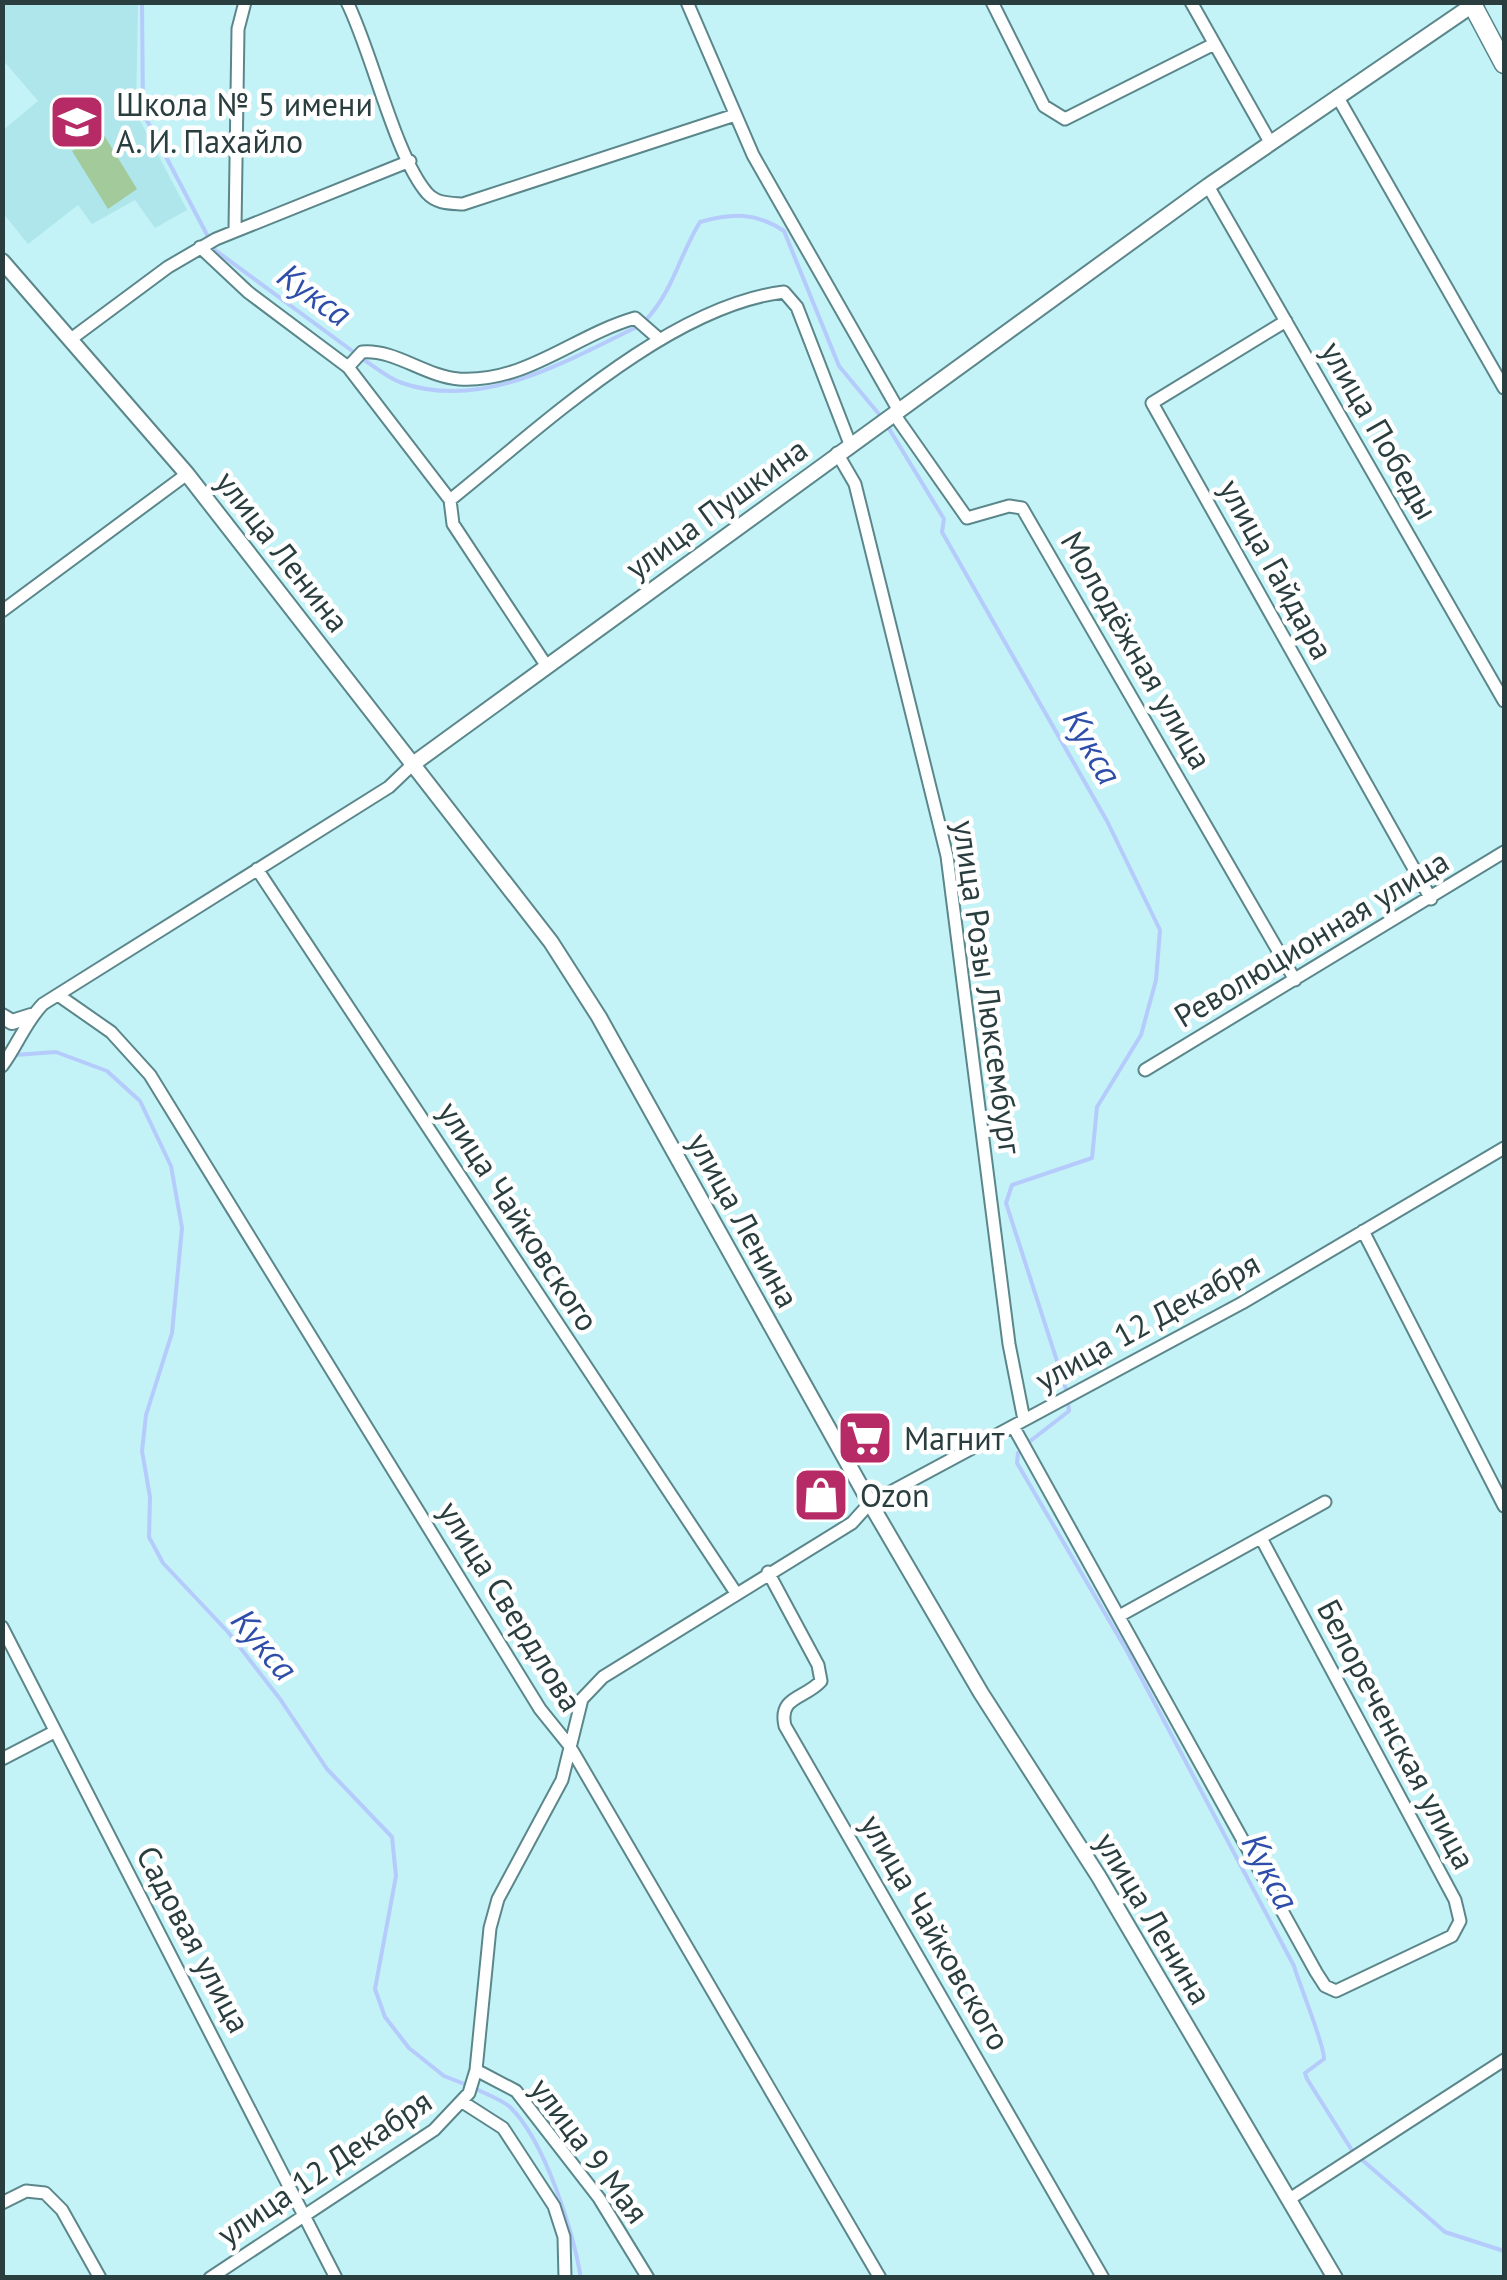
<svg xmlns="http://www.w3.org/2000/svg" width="1507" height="2280" viewBox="0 0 1507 2280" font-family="'PT Sans',sans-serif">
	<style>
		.built { fill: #afe6ec }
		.green { fill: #a3ca9b }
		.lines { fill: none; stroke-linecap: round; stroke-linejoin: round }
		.stream { stroke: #b5cbfc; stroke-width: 4 }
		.minor-casing { stroke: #5b878b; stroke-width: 15 }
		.tertiary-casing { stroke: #5b878b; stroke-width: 18 }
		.primary-casing { stroke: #5b878b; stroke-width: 21 }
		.minor { stroke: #fff; stroke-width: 11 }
		.tertiary { stroke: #fff; stroke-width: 14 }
		.primary { stroke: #fff; stroke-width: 18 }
		.labels { text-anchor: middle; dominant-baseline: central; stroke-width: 9; stroke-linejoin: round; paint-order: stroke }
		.poi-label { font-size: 32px; fill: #2b3e3f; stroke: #fff; text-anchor: start }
		.street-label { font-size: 32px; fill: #2b3e3f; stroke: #fff }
		.water-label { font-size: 35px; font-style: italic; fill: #2e4ea9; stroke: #fff }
	</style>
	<rect width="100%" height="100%" fill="#c3f2f7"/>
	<!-- built -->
	<path class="built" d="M3 3H138L136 113 187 210 155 228 135 200 92 224 78 205 28 244 3 213 2 131 38 101 3 60Z"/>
	<!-- green -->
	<path class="green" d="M102 132 137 189 108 209 72 151Z"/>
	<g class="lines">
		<!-- stream -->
		<path class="stream" d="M142 2 143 113 215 250 355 353
			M646 320C674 289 679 256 700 222 732 213 756 212 784 231L839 366 883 419
			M363 359C375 367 388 378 402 383 484 411 565 361 637 327
			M888 427 944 519 942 532 1107 821 1160 930 1156 980 1141 1035 1097 1107 1092 1158 1012 1185 1006 1203 1067 1392
			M15 1055 56 1052 107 1071 140 1101 171 1166 182 1228 172 1333 146 1415 142 1451 150 1497 149 1537 163 1563 228 1632 280 1699 327 1769 392 1837 396 1876 375 1989 385 2017 409 2048 444 2076 467 2085
			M1029 1442 1069 1411 1068 1402
			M1018 1453 1017 1463 1127 1651 1294 1966C1299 1984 1325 2046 1324 2059L1305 2073 1307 2079 1353 2152
			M476 2089C486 2094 502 2100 510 2107 545 2141 573 2231 581 2278
			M1360 2158 1445 2232 1504 2251"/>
		<!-- minor casing -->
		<g class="minor-casing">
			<path id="minor" d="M347 2C372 52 395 156 427 193 437 204 450 203 463 204L735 115
				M687 2 753 155 899 411
				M992 2 1044 106 1065 119 1214 44
				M1191 2 1270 142
				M1337 96 1504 388
				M1208 186 1504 701
				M235 228 238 29 245 2
				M200 247 248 292 348 367 450 500 453 524 546 665
				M1286 321 1152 403 1431 899
				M71 339 168 267 216 239 410 161
				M348 367 362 352C395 349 424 376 459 379 526 383 573 336 635 318L659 339
				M894 414 967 518 1009 506 1022 508 1295 980
				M837 453 855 484 947 856 1009 1344 1024 1420
				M450 500C539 429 668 306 784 292L797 307 850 444
				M2 611 187 474
				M257 869 736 1593
				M58 995 111 1032 150 1075 540 1709 569 1745 880 2278
				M2 1066C17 1046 26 1021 43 1004L389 787 413 764
				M1145 1070 1504 852
				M1363 1231 1504 1506
				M1013 1426 1316 1972 1325 1986 1336 1991 1452 1936 1460 1921 1455 1900 1261 1538
				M768 1572 818 1665 821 1681C805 1699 778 1696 785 1726L1103 2278
				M1121 1615 1325 1502
				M2 1627 336 2278
				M2 1759 54 1732
				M476 2070 516 2091 599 2198 648 2278
				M464 2103 503 2128 554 2206 564 2237 565 2278
				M1288 2200 1504 2060
				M2 2203 26 2191 45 2193 62 2210 100 2278
				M210 2278 434 2130 469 2093 476 2070 490 1928 498 1899 562 1780 582 1699 603 1677 852 1523 870 1503 1242 1303 1504 1148"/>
		</g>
		<!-- tertiary casing -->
		<g class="tertiary-casing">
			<path id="tertiary" d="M2 261 187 474 551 942 599 1017 870 1503 981 1693 1099 1877 1335 2278
				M413 764 1208 186 1477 2
				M2 1016 12 1022 31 1016"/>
		</g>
		<!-- primary casing -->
		<g class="primary-casing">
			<path id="primary" d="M1471 2 1504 64"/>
		</g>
		<!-- minor -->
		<use href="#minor" class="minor"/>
		<!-- tertiary -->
		<use href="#tertiary" class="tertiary"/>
		<!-- primary -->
		<use href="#primary" class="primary"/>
	</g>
	<!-- icons -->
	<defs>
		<g id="school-square" transform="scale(2.875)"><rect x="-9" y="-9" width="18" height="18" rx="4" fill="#b62b66" stroke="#fff"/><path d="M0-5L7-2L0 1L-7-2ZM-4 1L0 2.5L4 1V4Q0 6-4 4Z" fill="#fff"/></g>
		<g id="supermarket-square" transform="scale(2.875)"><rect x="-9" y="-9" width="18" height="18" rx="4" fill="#b62b66" stroke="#fff"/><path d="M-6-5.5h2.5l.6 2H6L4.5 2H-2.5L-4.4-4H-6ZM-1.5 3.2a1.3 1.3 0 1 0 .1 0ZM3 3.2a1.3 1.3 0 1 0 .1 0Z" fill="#fff"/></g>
		<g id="shop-square" transform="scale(2.875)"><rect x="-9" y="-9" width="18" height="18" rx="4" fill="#b62b66" stroke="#fff"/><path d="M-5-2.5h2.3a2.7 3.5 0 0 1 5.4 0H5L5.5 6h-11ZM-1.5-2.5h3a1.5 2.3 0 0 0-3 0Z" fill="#fff"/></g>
	</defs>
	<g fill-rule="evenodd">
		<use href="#school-square" x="77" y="122"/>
		<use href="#supermarket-square" x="865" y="1438"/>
		<use href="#shop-square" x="821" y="1495"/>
	</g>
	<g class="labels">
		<!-- poi labels -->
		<g class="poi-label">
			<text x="116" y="104">Школа № 5 имени<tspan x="116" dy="37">А. И. Пахайло</tspan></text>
			<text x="904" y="1438">Магнит</text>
			<text x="860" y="1495">Ozon</text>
		</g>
		<!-- street labels -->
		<g class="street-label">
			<text transform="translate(1380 430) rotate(60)">улица Победы</text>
			<text transform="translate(716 508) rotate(-36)">улица Пушкина</text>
			<text transform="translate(283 551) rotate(52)">улица Ленина</text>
			<text transform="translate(1277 569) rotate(61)">улица Гайдара</text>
			<text transform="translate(1137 650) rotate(60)">Молодёжная улица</text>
			<text transform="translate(1311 938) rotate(-31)">Революционная улица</text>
			<text transform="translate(988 987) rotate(82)">улица Розы Люксембург</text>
			<text transform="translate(519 1216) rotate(57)">улица Чайковского</text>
			<text transform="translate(744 1220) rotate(61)">улица Ленина</text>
			<text transform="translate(1147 1321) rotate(-29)">улица 12 Декабря</text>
			<text transform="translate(511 1606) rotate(58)">улица Свердлова</text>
			<text transform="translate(1397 1734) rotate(62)">Белореченская улица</text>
			<text transform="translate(1154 1918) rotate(59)">улица Ленина</text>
			<text transform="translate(936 1932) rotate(60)">улица Чайковского</text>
			<text transform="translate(194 1939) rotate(62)">Садовая улица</text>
			<text transform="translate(590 2150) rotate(53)">улица 9 Мая</text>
			<text transform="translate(324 2167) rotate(-34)">улица 12 Декабря</text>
		</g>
		<!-- water labels -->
		<g class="water-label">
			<text transform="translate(315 294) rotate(36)">Кукса</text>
			<text transform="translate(1093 746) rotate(60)">Кукса</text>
			<text transform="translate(265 1644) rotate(50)">Кукса</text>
			<text transform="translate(1271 1871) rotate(62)">Кукса</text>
		</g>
	</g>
	<!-- border -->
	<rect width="1507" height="2280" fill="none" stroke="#2b3e3f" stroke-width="10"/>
</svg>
